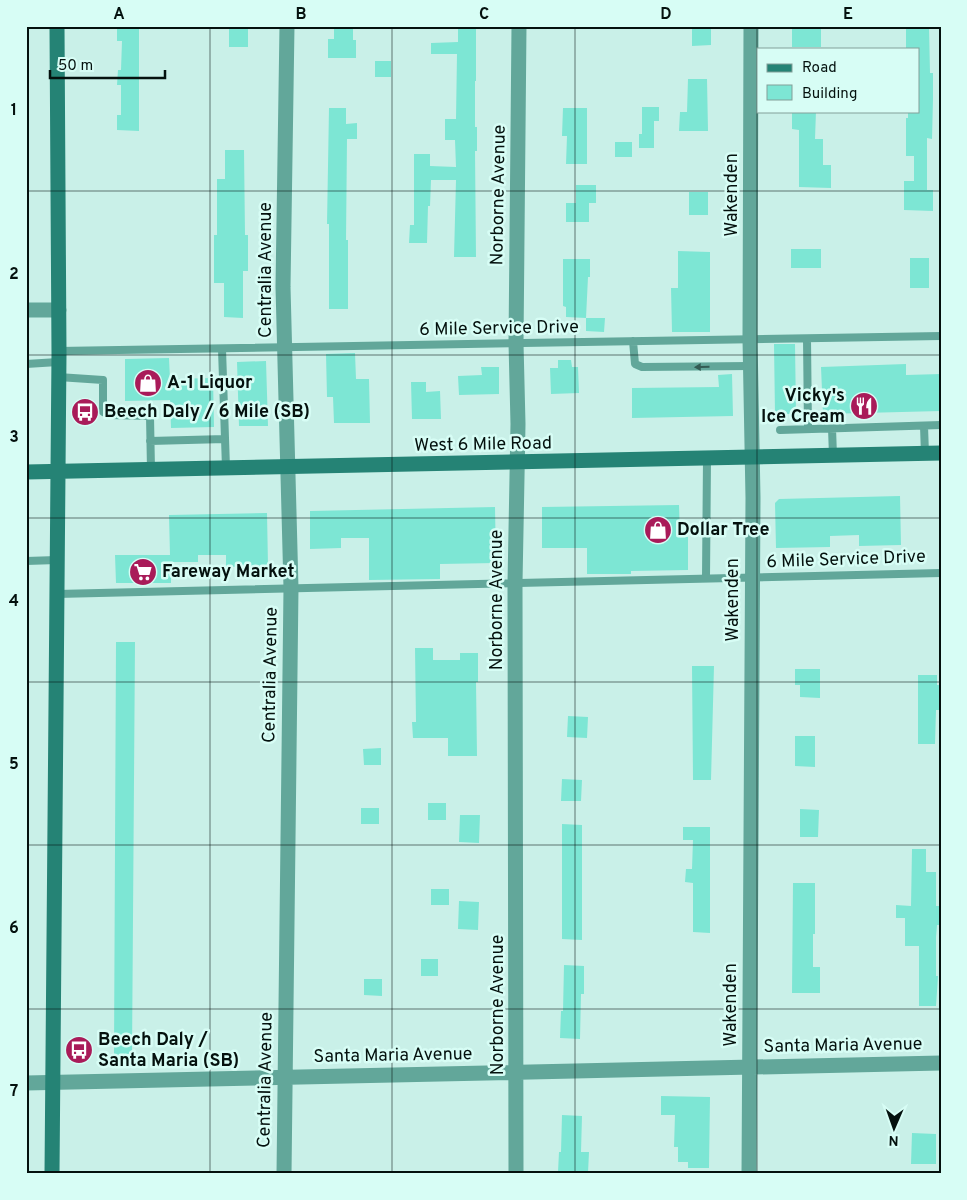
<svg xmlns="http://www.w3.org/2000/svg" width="967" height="1200" viewBox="0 0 967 1200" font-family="Overpass,sans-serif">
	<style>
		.building { fill: #7de6d4 }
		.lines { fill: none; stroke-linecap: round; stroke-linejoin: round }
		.lane { stroke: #62a79a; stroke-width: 8 }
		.street { stroke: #62a79a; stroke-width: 15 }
		.secondary { stroke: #258375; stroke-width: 15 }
		.oneway { fill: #335c54 }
		.grid { fill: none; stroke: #04110e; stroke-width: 1; stroke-opacity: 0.55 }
		.labels { text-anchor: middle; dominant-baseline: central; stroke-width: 5; stroke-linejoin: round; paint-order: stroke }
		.street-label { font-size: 18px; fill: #04110e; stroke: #d7fdf5 }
		.poi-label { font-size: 18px; font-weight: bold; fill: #04110e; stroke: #d7fdf5; text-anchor: start }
		.neatline { fill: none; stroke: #04110e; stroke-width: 2 }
		.grid-label { font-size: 16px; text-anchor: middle; font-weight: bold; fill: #04110e }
	</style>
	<rect width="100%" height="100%" fill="#c9f0e8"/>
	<!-- building -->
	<path class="building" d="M117 26H139V131L117 130V115H121V85H117L118 70H121L122 41H117Z
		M229 26H248V47H229Z
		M334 26H353V40H356V58H328V39H334Z
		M458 26H476V81H475V127H477V151H475L476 257H454L456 180H431L430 206H428L427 243H409L410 225H414V154H430V166L456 167 455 140H445V119H456L457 54H431V43L458 42Z
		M692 26H711V45L692 46Z
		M795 26H821V47H792V29H795Z
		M906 26H929L930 73H933V99L932 139 927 138V190H933V211L904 210V181H914V156H906V118H908V111H918V49H906Z
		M375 61H391V77H375Z
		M688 79H707L708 131H679L680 112H687Z
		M642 107H659V121H654V148H639V134H642Z
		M329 108H346V124L357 123V139H347L346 240H348V309H329V224H327Z
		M563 108H587V164H566L567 136H562Z
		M792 111H816L815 139H823V165H831V188L799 187V130L792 129Z
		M615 142H632V157H615Z
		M225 150H244L245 235H248V271H243V318L224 317V283H214V235H217V179H225Z
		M576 185H596V203H589V222H566V203H576Z
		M689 192H708V215H689Z
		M791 249H821V268H791Z
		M678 251 710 252V332H672L671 288H678Z
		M910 258H929V288H910Z
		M563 259H590V277H588L586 318 566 317V307L563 306Z
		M586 318H605L604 332 586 331Z
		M774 344H795L796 414H775Z
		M355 353 356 379H369L370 423H334L333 397H327L326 354Z
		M169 358 170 379 213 378 214 427 171 428 170 400 125 401V359Z
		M558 360H571L572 367H578L579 393 551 394 550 368H558Z
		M266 361 268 426H239L237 362Z
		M906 364V375L941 374V411L823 414 821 367Z
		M481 367H499V394L459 395 458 376 482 375Z
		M732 374 733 416 632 418V388L719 387 718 375Z
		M411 382H426V392L440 391 441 419H412Z
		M900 496 901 545 859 546V535L830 536V547L776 548 775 503 779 499Z
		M679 505 680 537H688V570L631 571V574H587V548H542V507Z
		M495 507 496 563 440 564V579L369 580V538H341V548L310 549V511Z
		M267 513 268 566 226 567V555H198V562H171V583H116L115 555H170L169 515Z
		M116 642H135L132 1056H114Z
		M415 648H433V660H460V653H478V682H476L477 756H448V738H413L412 722H416Z
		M692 666H714L711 780H693Z
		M795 669H820V698L800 697V685H795Z
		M918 675H937V685H939V710H936L935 744H918Z
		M568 716 588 717 587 738 567 737Z
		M795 736H815V767L795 766Z
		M381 748V765H364L363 749Z
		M562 779 582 780 581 801H561Z
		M428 803H446V820H428Z
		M361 808H379V824H361Z
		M800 809 819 810 818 837H800Z
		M460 815H480L479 843 459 842Z
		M562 824 582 825V940L562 939Z
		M683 827H710V933L693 932V883L685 882 686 869H692L693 840H683Z
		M912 849H926V872H936V906H939V925H937L936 937V976H938L936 1006H919V946H905V918H896V905L911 906Z
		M793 883H815V934H813V967H820V993H792Z
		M431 889H449V905H431Z
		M459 901 479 902 478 930 458 929Z
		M421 959H438V976H421Z
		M564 965 584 966V994H581L580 1039 560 1038 561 1011H563Z
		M364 979H382V996L364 995Z
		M661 1096 710 1097 709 1168H688V1162H678V1147H674L675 1115H661Z
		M562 1115 582 1116 581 1152H589L588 1173 558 1172 559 1152H561Z
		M912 1133 936 1134V1164H911Z"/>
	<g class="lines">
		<!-- lane -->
		<path class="lane" d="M807 339 808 429
			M633 341 635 364 642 367 750 366
			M222 349 226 468
			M58 351 941 336
			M26 364 58 362
			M58 377 103 380V412L109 415 150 416 151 470
			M924 426 925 454
			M832 428 833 456
			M780 430 941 425
			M150 441 225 439
			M26 561 57 560
			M706 578 707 459
			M57 594 941 573"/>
		<!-- street -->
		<path class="street" d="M26 310H59
			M26 1083 941 1063
			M284 1174 291 588 283 287 287 26
			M516 1174 515 583 518 424 516 343 519 26
			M749 1174 753 498 750 339 751 26"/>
		<!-- secondary -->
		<path class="secondary" d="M26 472 941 453
			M52 1174 59 354 57 26"/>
	</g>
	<!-- one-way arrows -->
	<defs><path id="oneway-solid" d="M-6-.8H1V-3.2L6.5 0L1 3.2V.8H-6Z" transform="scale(1.25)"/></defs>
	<use class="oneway" href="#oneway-solid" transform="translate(702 367) rotate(179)"/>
	<!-- grid -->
	<path class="grid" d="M210 26V1174M392 26V1174M575 26V1174M757 26V1174M26 191H941M26 355H941M26 518H941M26 682H941M26 845H941M26 1009H941"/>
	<!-- icons -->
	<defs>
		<g id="shop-disc" transform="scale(1.4375)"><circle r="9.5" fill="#a91b59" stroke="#d7fdf5"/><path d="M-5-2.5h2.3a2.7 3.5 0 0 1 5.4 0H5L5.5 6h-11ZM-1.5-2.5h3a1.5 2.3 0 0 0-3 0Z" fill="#fff"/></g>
		<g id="restaurant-disc" transform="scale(1.4375)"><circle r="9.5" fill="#a91b59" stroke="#d7fdf5"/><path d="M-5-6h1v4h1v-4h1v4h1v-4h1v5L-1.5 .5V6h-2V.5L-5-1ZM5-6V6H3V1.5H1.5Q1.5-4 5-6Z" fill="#fff"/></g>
		<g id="bus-disc" transform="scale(1.4375)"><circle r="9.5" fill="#a91b59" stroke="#d7fdf5"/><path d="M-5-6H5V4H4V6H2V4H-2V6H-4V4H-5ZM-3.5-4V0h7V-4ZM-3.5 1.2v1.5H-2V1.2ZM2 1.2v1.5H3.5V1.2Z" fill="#fff"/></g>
		<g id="supermarket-disc" transform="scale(1.4375)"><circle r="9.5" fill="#a91b59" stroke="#d7fdf5"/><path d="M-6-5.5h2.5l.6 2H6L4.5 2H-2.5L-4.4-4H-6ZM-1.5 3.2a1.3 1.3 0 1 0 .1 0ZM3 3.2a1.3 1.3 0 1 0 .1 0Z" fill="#fff"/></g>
	</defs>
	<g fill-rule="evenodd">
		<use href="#shop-disc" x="148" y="383"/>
		<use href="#restaurant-disc" x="864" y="406"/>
		<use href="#bus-disc" x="85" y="412"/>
		<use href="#shop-disc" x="658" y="530"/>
		<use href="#supermarket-disc" x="143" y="572"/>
		<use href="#bus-disc" x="79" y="1050"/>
	</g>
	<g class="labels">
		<!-- street labels -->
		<g class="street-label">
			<text transform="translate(499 195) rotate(-89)">Norborne Avenue</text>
			<text transform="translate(732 195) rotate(-90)">Wakenden</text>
			<text transform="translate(266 270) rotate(-90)">Centralia Avenue</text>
			<text transform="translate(499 329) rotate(-1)">6 Mile Service Drive</text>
			<text transform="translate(483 445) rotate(-1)">West 6 Mile Road</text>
			<text transform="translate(846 560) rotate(-2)">6 Mile Service Drive</text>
			<text transform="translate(497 600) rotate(-90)">Norborne Avenue</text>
			<text transform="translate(733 600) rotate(-90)">Wakenden</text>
			<text transform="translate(271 675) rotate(-89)">Centralia Avenue</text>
			<text transform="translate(498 1005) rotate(-90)">Norborne Avenue</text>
			<text transform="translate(731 1005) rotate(-90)">Wakenden</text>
			<text transform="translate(843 1046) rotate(-1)">Santa Maria Avenue</text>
			<text transform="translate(393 1056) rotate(-1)">Santa Maria Avenue</text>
			<text transform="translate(266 1080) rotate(-89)">Centralia Avenue</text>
		</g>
		<!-- poi labels -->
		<g class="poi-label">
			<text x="167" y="383">A-1 Liquor</text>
			<text x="845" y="396" text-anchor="end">Vicky's<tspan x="845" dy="21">Ice Cream</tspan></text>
			<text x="104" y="412">Beech Daly / 6 Mile (SB)</text>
			<text x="677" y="530">Dollar Tree</text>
			<text x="162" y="572">Fareway Market</text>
			<text x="98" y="1040">Beech Daly /<tspan x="98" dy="21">Santa Maria (SB)</tspan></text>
		</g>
	</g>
	<!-- border -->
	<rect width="967" height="1200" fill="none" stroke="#d7fdf5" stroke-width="55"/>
	<!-- legend -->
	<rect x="757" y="48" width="162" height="65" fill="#d7fdf5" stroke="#839f99"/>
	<rect x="767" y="64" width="25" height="8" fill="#258375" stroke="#839f99"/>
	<text x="802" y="72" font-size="15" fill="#04110e">Road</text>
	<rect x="767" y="85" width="25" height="15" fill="#7de6d4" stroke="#839f99"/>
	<text x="802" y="98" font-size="15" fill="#04110e">Building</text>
	<!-- north arrow -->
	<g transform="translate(894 1128) rotate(182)" stroke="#d7fdf5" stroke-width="4" paint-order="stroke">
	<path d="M0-4L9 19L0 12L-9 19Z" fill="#04110e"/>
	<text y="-8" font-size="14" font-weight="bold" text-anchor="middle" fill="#04110e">N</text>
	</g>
	<!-- scale -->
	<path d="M50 70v8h115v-8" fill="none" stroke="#04110e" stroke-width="2.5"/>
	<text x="58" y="70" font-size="15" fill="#04110e" stroke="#d7fdf5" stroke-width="4" paint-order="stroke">50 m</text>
	<rect x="28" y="28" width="912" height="1144" class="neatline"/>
	<g class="grid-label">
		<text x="119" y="19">A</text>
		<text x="301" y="19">B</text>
		<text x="484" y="19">C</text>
		<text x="666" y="19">D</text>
		<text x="848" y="19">E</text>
		<text x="14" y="115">1</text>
		<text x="14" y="279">2</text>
		<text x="14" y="442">3</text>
		<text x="14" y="606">4</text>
		<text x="14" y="769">5</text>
		<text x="14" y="933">6</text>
		<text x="14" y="1096">7</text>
	</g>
</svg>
